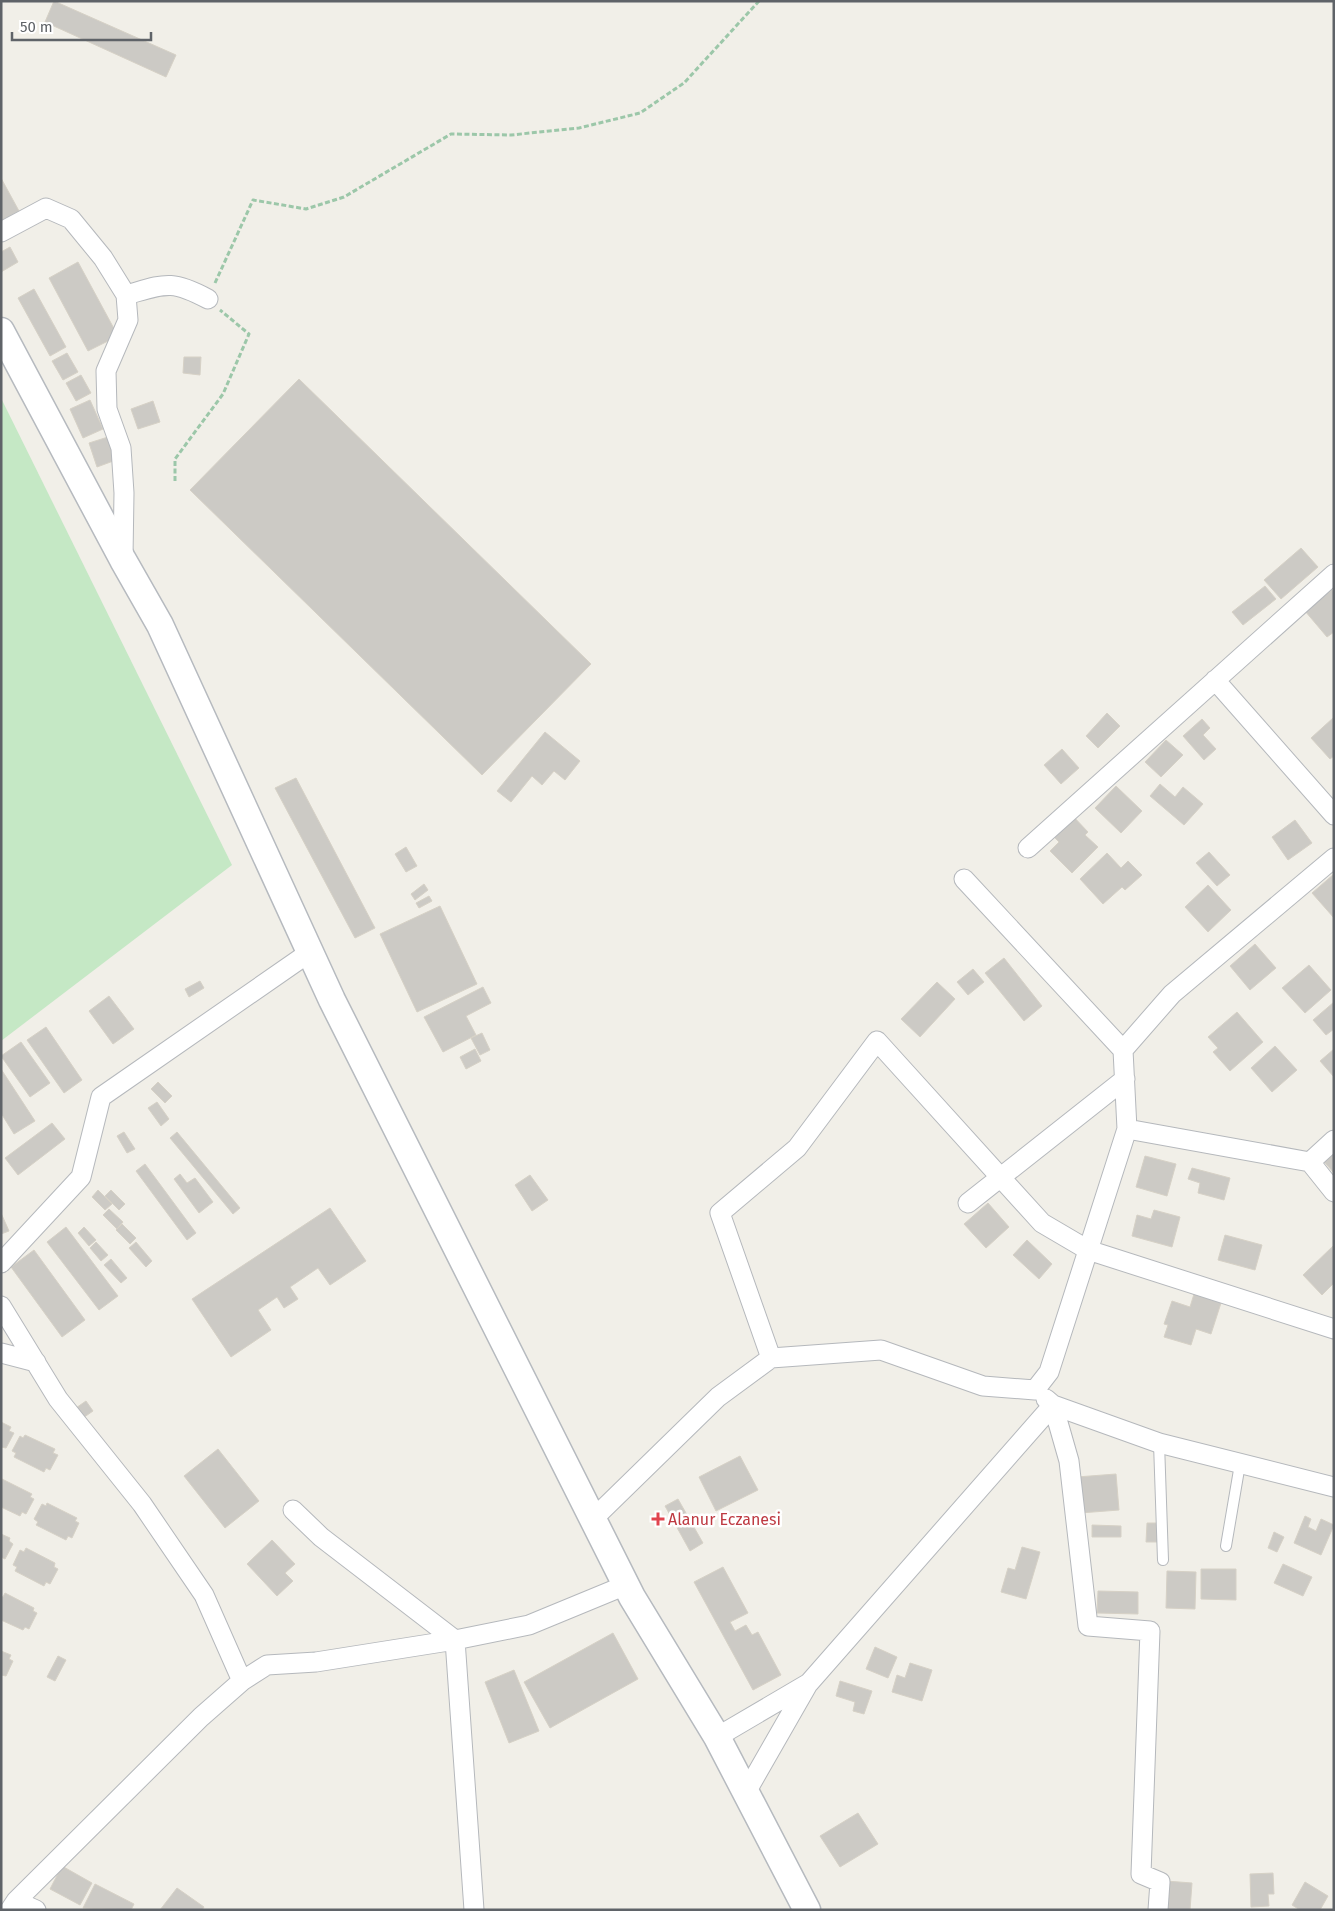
<svg xmlns="http://www.w3.org/2000/svg" width="1335" height="1911" viewBox="0 0 1335 1911" font-family="'Fira Sans',sans-serif">
	<style>
		.green { fill: #c5e8c5 }
		.building { fill: #cccac5; stroke: #d6d1c6 }
		.lines { fill: none; stroke-linecap: round; stroke-linejoin: round }
		.lane-casing { stroke: #b5b8bc; stroke-width: 12 }
		.street-casing { stroke: #b5b8bc; stroke-width: 21 }
		.secondary-casing { stroke: #b6babf; stroke-width: 29 }
		.path { stroke: #9cc7a9; stroke-width: 3; stroke-dasharray: 5 2.5; stroke-linecap: butt }
		.lane { stroke: #fff; stroke-width: 10 }
		.street { stroke: #fff; stroke-width: 19 }
		.secondary { stroke: #fff; stroke-width: 26 }
		.health-dot { fill: #e0444e; stroke: #fff; stroke-width: 2 }
		.labels { text-anchor: middle; dominant-baseline: central; stroke-width: 5; stroke-linejoin: round; paint-order: stroke }
		.health-label { font-size: 16px; fill: #be3a42; stroke: #fff; text-anchor: start }
	</style>
	<rect width="100%" height="100%" fill="#f1efe8"/>
	<!-- green -->
	<path class="green" d="M1 398 232 865 1 1041Z"/>
	<!-- building -->
	<path class="building" d="M54 1 176 55 166 77 45 22Z
		M1 178 19 211 1 221Z
		M10 247 18 262 1 272V252Z
		M78 262 118 336 88 351 49 278Z
		M34 289 66 347 50 356 18 298Z
		M67 353 78 372 63 380 52 361Z
		M184 357H201L200 375 183 373Z
		M81 375 91 393 76 401 66 383Z
		M299 379 591 664 482 775 190 490Z
		M90 400 103 429 83 438 70 409Z
		M153 401 160 422 138 429 131 409Z
		M108 437 116 460 97 467 89 443Z
		M1301 548 1318 567 1281 599 1264 580Z
		M1265 586 1276 599 1243 625 1232 612Z
		M1332 590 1334 593V632L1327 637 1305 611Z
		M1107 713 1120 726 1098 748 1086 736Z
		M1333 718 1334 756 1330 759 1311 738Z
		M1202 719 1210 728 1203 735 1216 749 1204 760 1183 736Z
		M545 732 580 761 565 780 554 771 542 785 532 776 511 802 497 791Z
		M1166 740 1183 755 1161 777 1145 762Z
		M1062 749 1079 768 1061 784 1044 765Z
		M296 778 375 928 355 938 275 788Z
		M1160 784 1175 797 1183 787 1203 804 1184 825 1150 796Z
		M1116 786 1142 811 1121 833 1095 808Z
		M1071 814 1088 832 1085 835 1098 847 1072 873 1050 851 1059 842 1051 834Z
		M1295 820 1312 843 1288 860 1272 837Z
		M406 847 417 866 406 872 395 854Z
		M1209 852 1230 875 1217 886 1196 863Z
		M1107 853 1121 868 1128 861 1142 875 1125 890 1122 887 1103 904 1080 879Z
		M1334 874V918L1312 893Z
		M424 884 428 890 415 900 411 894Z
		M1208 885 1231 910 1208 932 1185 907Z
		M429 896 432 901 419 908 416 903Z
		M440 906 477 984 417 1012 380 934Z
		M1255 944 1276 968 1250 990 1230 966Z
		M1004 958 1042 1006 1024 1021 985 973Z
		M1309 965 1331 990 1305 1013 1282 988Z
		M973 969 984 982 968 995 957 982Z
		M200 981 204 988 189 997 185 989Z
		M937 982 955 999 920 1037 901 1019Z
		M483 987 491 1003 466 1016 476 1035 443 1052 424 1017Z
		M109 996 134 1029 113 1044 89 1011Z
		M1334 1002V1029L1326 1035 1313 1020Z
		M1237 1012 1263 1042 1230 1071 1213 1052 1218 1048 1208 1037Z
		M46 1027 82 1080 64 1093 27 1040Z
		M482 1033 490 1050 480 1055 471 1038Z
		M21 1042 50 1083 30 1097 1 1056Z
		M1275 1046 1297 1070 1272 1092 1251 1068Z
		M475 1049 481 1061 466 1069 460 1057Z
		M1334 1049V1077L1320 1061Z
		M1 1069 35 1121 14 1134 1 1113Z
		M158 1082 172 1096 165 1103 151 1089Z
		M157 1102 169 1119 161 1126 148 1108Z
		M52 1123 65 1139 18 1175 5 1158Z
		M124 1132 135 1149 127 1153 117 1136Z
		M177 1132 240 1208 233 1214 170 1138Z
		M1334 1145V1173L1320 1157Z
		M1145 1156 1176 1164 1167 1196 1136 1187Z
		M145 1164 196 1233 187 1240 136 1171Z
		M1192 1168 1230 1178 1224 1200 1198 1193 1200 1183 1188 1179Z
		M180 1174 187 1183 195 1178 213 1202 199 1213 174 1179Z
		M530 1175 548 1200 532 1211 515 1185Z
		M98 1190 112 1204 105 1210 92 1197Z
		M111 1190 125 1204 119 1210 105 1196Z
		M988 1203 1009 1227 986 1248 964 1224Z
		M330 1208 366 1261 330 1285 318 1268 290 1287 298 1299 284 1308 277 1297 258 1310 271 1330 231 1357 192 1299Z
		M109 1209 123 1222 117 1229 103 1215Z
		M1154 1210 1180 1217 1172 1247 1132 1236 1137 1215 1151 1219Z
		M1 1213 9 1231 1 1234Z
		M122 1224 136 1238 130 1244 116 1230Z
		M66 1227 118 1296 99 1310 47 1242Z
		M84 1227 96 1240 89 1246 78 1233Z
		M1225 1235 1262 1245 1255 1270 1218 1260Z
		M1027 1240 1052 1264 1039 1279 1013 1255Z
		M96 1242 108 1255 101 1261 90 1248Z
		M136 1242 152 1261 146 1267 129 1248Z
		M1333 1246 1334 1283 1322 1295 1303 1275Z
		M34 1250 85 1320 62 1337 11 1267Z
		M111 1259 127 1278 121 1283 104 1265Z
		M1194 1294 1221 1303 1211 1334 1196 1329 1191 1345 1164 1337 1168 1325 1164 1324 1172 1301 1190 1307Z
		M86 1401 93 1411 80 1420 73 1410Z
		M1 1422 11 1427 9 1431 14 1433 6 1448 1 1447Z
		M25 1435 55 1449 53 1453 58 1455 50 1470 46 1468 44 1472 14 1457 16 1453 12 1451 20 1436 23 1438Z
		M218 1449 259 1501 225 1528 184 1476Z
		M740 1456 758 1490 716 1511 699 1477Z
		M1116 1474 1119 1510 1080 1513 1077 1477Z
		M2 1479 32 1494 30 1497 34 1499 26 1514 22 1512 20 1516 1 1507Z
		M678 1499 703 1543 690 1551 665 1506Z
		M47 1503 77 1518 75 1521 79 1523 72 1538 68 1536 66 1540 36 1525 38 1522 34 1519 42 1504 46 1506Z
		M1305 1516 1311 1519 1308 1527 1316 1531 1321 1519 1334 1525 1321 1555 1294 1543Z
		M1147 1523H1158V1542H1146Z
		M1092 1525 1121 1526V1537H1092Z
		M1274 1532 1284 1537 1277 1552 1268 1548Z
		M1 1534 10 1538 9 1541 13 1544 5 1559 1 1557Z
		M272 1540 295 1564 285 1573 293 1581 277 1596 247 1564Z
		M1022 1547 1040 1552 1026 1599 1001 1592 1008 1568 1015 1570Z
		M26 1548 55 1563 54 1567 58 1569 50 1584 46 1582 44 1586 15 1571 17 1567 13 1565 20 1550 24 1552Z
		M1283 1564 1312 1577 1303 1596 1274 1583Z
		M723 1567 748 1613 730 1622 735 1631 746 1625 752 1635 758 1632 781 1675 753 1690 694 1582Z
		M1201 1569H1236V1600L1201 1599Z
		M1167 1571 1196 1572 1195 1609 1166 1608Z
		M1098 1591 1138 1592V1614L1097 1613Z
		M5 1593 34 1608 33 1611 37 1613 29 1629 25 1627 23 1630 1 1620V1596L3 1597Z
		M613 1633 638 1679 550 1728 524 1682Z
		M875 1647 897 1657 888 1678 866 1669Z
		M1 1651 11 1655 9 1659 13 1661 6 1676 1 1675Z
		M58 1656 66 1660 55 1681 47 1677Z
		M910 1663 932 1670 922 1701 892 1692 897 1675 905 1678Z
		M514 1670 539 1731 509 1743 485 1682Z
		M840 1681 872 1691 864 1714 853 1711 855 1702 836 1696Z
		M858 1813 878 1844 840 1867 820 1836Z
		M62 1866 92 1883 80 1905 50 1889Z
		M1273 1873 1274 1894H1268L1269 1906 1251 1907 1250 1874Z
		M1166 1881 1192 1883 1190 1910H1163Z
		M1305 1882 1328 1896 1320 1910H1300L1292 1905Z
		M95 1884 134 1904 131 1910 83 1908Z
		M177 1888 204 1907 202 1910H160Z"/>
	<g class="lines">
		<!-- lane casing -->
		<g class="lane-casing">
			<path id="lane" d="M1159 1443 1163 1560
				M1226 1546 1240 1464"/>
		</g>
		<!-- street casing -->
		<g class="street-casing">
			<path id="street" d="M1 232 46 208 71 219 103 258 126 295 128 320 106 371 107 409 121 448 124 493 123 557
				M126 295C165 284 171 279 208 299
				M1215 680 1334 815
				M1028 848 1334 574
				M964 879 1123 1050 1127 1129
				M1123 1050 1172 994 1334 858
				M1310 1162 1334 1140
				M968 1203 1125 1079
				M1 1263 81 1177 101 1097 310 952
				M1 1306 58 1399 142 1504 204 1595 242 1681
				M1 1353 36 1362
				M771 1358 720 1213 797 1148 877 1041 1042 1223 1088 1250 1334 1329
				M1046 1399 1053 1405 1159 1443 1334 1487
				M1053 1405 1069 1461 1088 1626 1150 1631 1141 1874 1160 1882 1158 1910
				M293 1510 321 1537 455 1640 474 1910
				M593 1519 718 1397 771 1358 881 1350 983 1386 1035 1390 1049 1372 1127 1129 1310 1162 1334 1192
				M717 1737 809 1683 1053 1405
				M745 1794 808 1684
				M16 1901 36 1910
				M10 1910 16 1901 201 1717 242 1681 267 1665 316 1662 455 1640 529 1625 626 1585"/>
		</g>
		<!-- secondary casing -->
		<g class="secondary-casing">
			<path id="secondary" d="M1 331 123 560 160 625 332 1000 632 1597 717 1737 807 1910"/>
		</g>
		<!-- path -->
		<path class="path" d="M215 283 253 200 306 209 344 197 451 134 511 135 579 128 640 113 684 83 759 1
			M175 481V459L223 394 249 334 220 310"/>
		<!-- lane -->
		<use href="#lane" class="lane"/>
		<!-- street -->
		<use href="#street" class="street"/>
		<!-- secondary -->
		<use href="#secondary" class="secondary"/>
	</g>
	<!-- markers -->
	<path class="health-dot" d="M655.5 1511.5h5v5h5v5h-5v5h-5v-5h-5v-5h5z"/>
	<g class="labels">
		<!-- health labels -->
		<g class="health-label">
			<text x="668" y="1519">Alanur Eczanesi</text>
		</g>
	</g>
	<!-- border -->
	<rect width="1335" height="1911" fill="none" stroke="#5f6368" stroke-width="5"/>
	<!-- scale -->
	<path d="M12 32v8h139v-8" fill="none" stroke="#5f6368" stroke-width="2.5"/>
	<text x="20" y="32" font-size="15" fill="#5f6368" stroke="#ffffff" stroke-width="4" paint-order="stroke">50 m</text>
</svg>
